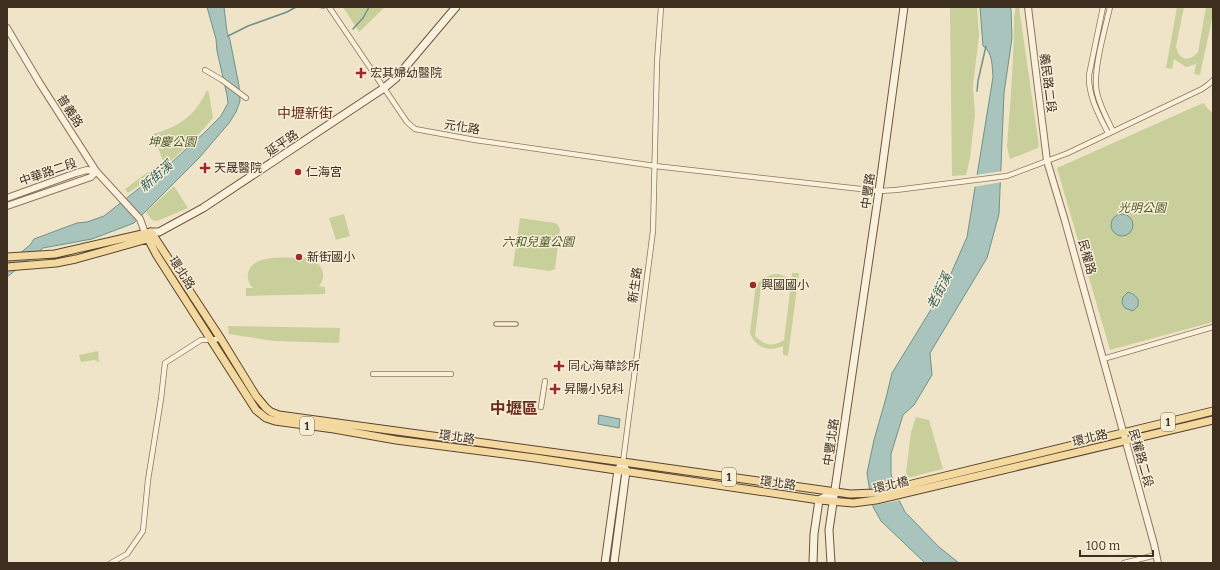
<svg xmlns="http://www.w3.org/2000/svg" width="1220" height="570" viewBox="0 0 1220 570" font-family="Bitter,'Noto Sans TC',serif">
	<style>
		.green { fill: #c9cf9b; fill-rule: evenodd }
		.water { fill: #a9c4bc; stroke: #6f938a }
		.pier { fill: #f0e4c8 }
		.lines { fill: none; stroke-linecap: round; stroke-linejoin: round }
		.stream { stroke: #6f938a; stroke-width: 1.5 }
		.pedestrian-casing { stroke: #8d765c; stroke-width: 5.5 }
		.minor-casing { stroke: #8d765c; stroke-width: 6 }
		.tertiary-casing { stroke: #8d765c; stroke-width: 8 }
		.secondary-casing { stroke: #6f573f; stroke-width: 9 }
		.primary-casing { stroke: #5b4430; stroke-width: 9 }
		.pedestrian { stroke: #faf1dc; stroke-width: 3.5 }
		.minor { stroke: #faf1dc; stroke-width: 4.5 }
		.tertiary { stroke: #faf1dc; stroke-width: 6 }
		.secondary { stroke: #faf1dc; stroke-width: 7 }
		.primary { stroke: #f3d9a0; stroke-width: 7 }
		.poi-dot { fill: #9e2a2b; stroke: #f7eed8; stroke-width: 1.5 }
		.labels { text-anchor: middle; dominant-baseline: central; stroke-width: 3; stroke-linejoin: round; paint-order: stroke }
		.shield { fill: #f7eed8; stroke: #756857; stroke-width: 1 }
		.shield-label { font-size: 11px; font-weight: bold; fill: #3d2e20 }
		.poi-label { font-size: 12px; fill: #3d2e20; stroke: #f7eed8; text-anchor: start }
		.street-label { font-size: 12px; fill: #3d2e20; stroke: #f7eed8 }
		.park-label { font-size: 12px; font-style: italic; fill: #4d5a26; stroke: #f7eed8 }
		.water-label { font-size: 13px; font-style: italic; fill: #2f5d5a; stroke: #f7eed8 }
		.quarter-label { font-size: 14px; fill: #6b2e1e; stroke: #f7eed8 }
		.district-label { font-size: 16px; font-weight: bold; fill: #6b2e1e; stroke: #f7eed8 }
	</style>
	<rect width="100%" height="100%" fill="#f0e4c8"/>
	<!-- green -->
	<path class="green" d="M343 7H385L359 32Z
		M950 7H977L979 35 973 86 975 115 970 158 966 175 952 176Z
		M1015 7H1019L1039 146 1038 148 1010 159 1007 147C1010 105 1014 62 1014 19 1014 15 1016 11 1015 7Z
		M1177 7H1184L1176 47C1180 61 1189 62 1198 52L1206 7H1213V14L1200 75 1194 74 1196 64 1186 67 1174 59 1172 69 1166 68Z
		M207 90 209 93 213 118C189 147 160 172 128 193L125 189 163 161 153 134C180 126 195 116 207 90Z
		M1203 103 1213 114V322L1110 350 1057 168Z
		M174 186 188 208 157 221 152 220 146 212Z
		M344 214 350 236 336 240 329 218Z
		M520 218 555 223 557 224 560 229 555 269 550 271 513 266Z
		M305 258C320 260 329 274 319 286L325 287V294L246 296V288H253C249 284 247 279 248 273 252 253 289 258 305 258Z
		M792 273H799L788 356 783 355V346C768 352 756 348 750 333L756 284C768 274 778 269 791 281ZM778 280 787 286 790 291 784 340C773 347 765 346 755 336L761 288 768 282Z
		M228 326 340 328 339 343 274 341 229 334Z
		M98 351 99 362 94 360 81 362 79 355Z
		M916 417 929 420 943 469 907 478 906 472 911 432Z"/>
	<!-- water -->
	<path class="water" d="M207 7H224L227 32 230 40 239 86 240 101 236 112 229 123 199 158 134 223 92 239 43 248 7 277V264L30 245 34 239 77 223 87 222 104 216 171 163 198 138 202 135 221 116 228 103 227 95 217 51 216 39Z
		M980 7H1010L1011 9 1012 38 1004 93 999 214 987 258 930 353 932 375 914 405 903 415 891 454V474L899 500 905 512 939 547 959 563H925L881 521 872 505 867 473 874 440 886 398 892 373 946 285 967 237 993 77C992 67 993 52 983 46Z
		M1111 225a11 11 0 1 1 22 0a11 11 0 1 1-22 0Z
		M1128 292C1135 294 1140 299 1138 306L1133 311 1125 308 1122 303 1123 297Z
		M599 415 620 419 619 428 598 424Z"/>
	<!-- pier -->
	<path class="pier" d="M1003 171 1002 182 973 187 975 175Z
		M896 483 901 500 870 506 867 490Z"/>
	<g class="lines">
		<!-- stream -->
		<path class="stream" d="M317 7 324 8
			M353 29 363 18 369 7
			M228 36 248 26 287 12 296 7
			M977 91 978 81 986 46"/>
		<!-- pedestrian casing -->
		<g class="pedestrian-casing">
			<path id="pedestrian" d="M496 324H516"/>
		</g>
		<!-- minor casing -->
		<g class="minor-casing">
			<path id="minor" d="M329 7 407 122 415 129 475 140 655 166 879 191 896 190 1007 176 1068 153 1202 89 1209 84 1213 80
				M1103 7 1089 75C1088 96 1099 115 1108 133
				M1110 7C1105 29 1092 73 1097 93 1100 106 1107 119 1113 131
				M205 70 222 80 246 98
				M1103 359 1213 327
				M373 374H451
				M541 407 545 381
				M623 462 653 231 657 62 661 7
				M111 563 127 554 143 531 148 480 161 399 165 363 201 340 221 339
				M1124 563 1156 555"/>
		</g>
		<!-- tertiary casing -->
		<g class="tertiary-casing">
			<path id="tertiary" d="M1028 7 1047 161 1065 221 1154 544 1158 563
				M7 28 39 82 96 171 140 219 145 233
				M7 198 76 173 87 170 96 171
				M7 206 91 177 96 171"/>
		</g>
		<!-- secondary casing -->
		<g class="secondary-casing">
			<path id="secondary" d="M151 232H159L203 208 384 88 396 78 456 7
				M605 563 618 470 623 462
				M614 563 626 471 624 466
				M813 563 814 534 819 500 835 492
				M831 563 829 530 879 191 904 7"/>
		</g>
		<!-- primary casing -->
		<g class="primary-casing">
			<path id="primary" d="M145 233 156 254 256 410 266 418 275 421 334 429 396 440 535 458 819 500 853 503 876 500 1213 420
				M7 257 55 254 151 232 221 339 256 396 266 408 271 412 279 415 623 462 850 494 875 493 1213 411
				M7 267 56 263 76 259 151 238"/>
		</g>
		<!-- pedestrian -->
		<use href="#pedestrian" class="pedestrian"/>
		<!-- minor -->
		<use href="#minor" class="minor"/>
		<!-- tertiary -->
		<use href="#tertiary" class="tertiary"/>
		<!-- secondary -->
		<use href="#secondary" class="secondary"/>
		<!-- primary -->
		<use href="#primary" class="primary"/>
	</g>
	<!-- markers -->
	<g class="poi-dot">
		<path d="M359 67h4v4h4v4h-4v4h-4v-4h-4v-4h4z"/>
		<path d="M203 162h4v4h4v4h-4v4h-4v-4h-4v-4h4z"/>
		<circle cx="298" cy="172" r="4"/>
		<circle cx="299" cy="257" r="4"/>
		<circle cx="753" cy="285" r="4"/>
		<path d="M557 360h4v4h4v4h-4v4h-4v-4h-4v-4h4z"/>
		<path d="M553 383h4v4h4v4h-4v4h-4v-4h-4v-4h4z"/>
	</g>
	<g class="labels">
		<!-- shield labels -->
		<g class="shield">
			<rect x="1161" y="413" width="14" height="18" rx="3"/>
			<rect x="300" y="417" width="14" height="18" rx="3"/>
			<rect x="722" y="468" width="14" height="18" rx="3"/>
		</g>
		<g class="shield-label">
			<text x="1168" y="422">1</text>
			<text x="307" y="426">1</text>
			<text x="729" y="477">1</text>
		</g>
		<!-- poi labels -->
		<g class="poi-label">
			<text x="370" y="73">宏其婦幼醫院</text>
			<text x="214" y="168">天晟醫院</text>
			<text x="306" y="172">仁海宮</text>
			<text x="307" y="257">新街國小</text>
			<text x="761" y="285">興國國小</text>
			<text x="568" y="366">同心海華診所</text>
			<text x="564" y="389">昇陽小兒科</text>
		</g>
		<!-- street labels -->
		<g class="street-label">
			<text transform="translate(1048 83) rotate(83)">義民路二段</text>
			<text transform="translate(70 111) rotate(57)">普義路</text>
			<text transform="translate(462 127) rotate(9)">元化路</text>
			<text transform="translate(282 143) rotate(-34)">延平路</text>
			<text transform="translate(48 172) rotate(-19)">中華路二段</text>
			<text transform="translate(868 191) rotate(-82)">中豐路</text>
			<text transform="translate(1087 257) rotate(75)">民權路</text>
			<text transform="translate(182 273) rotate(57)">環北路</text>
			<text transform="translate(635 285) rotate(-82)">新生路</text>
			<text transform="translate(457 437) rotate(8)">環北路</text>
			<text transform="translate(1090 438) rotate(-14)">環北路</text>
			<text transform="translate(831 442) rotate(-82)">中豐北路</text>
			<text transform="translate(1141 458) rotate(74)">民權路二段</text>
			<text transform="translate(778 483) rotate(8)">環北路</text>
			<text transform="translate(891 485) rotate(-13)">環北橋</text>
		</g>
		<!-- park labels -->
		<g class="park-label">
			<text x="172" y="142">坤慶公園</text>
			<text x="1142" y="208">光明公園</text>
			<text x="538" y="242">六和兒童公園</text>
		</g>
		<!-- water labels -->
		<g class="water-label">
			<text transform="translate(156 176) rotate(-41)">新街溪</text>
			<text transform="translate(939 291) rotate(-64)">老街溪</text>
		</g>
		<!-- quarter labels -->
		<g class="quarter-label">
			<text x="305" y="113">中壢新街</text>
		</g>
		<!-- district labels -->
		<g class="district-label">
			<text x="514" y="408">中壢區</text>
		</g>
	</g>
	<!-- border -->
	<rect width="1220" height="570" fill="none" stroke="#3d2e20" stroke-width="16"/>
	<!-- scale -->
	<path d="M1080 550v6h73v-6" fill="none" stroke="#3d2e20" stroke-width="2"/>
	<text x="1086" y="550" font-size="12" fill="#3d2e20" stroke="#f7eed8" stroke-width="3" paint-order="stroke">100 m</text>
</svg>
